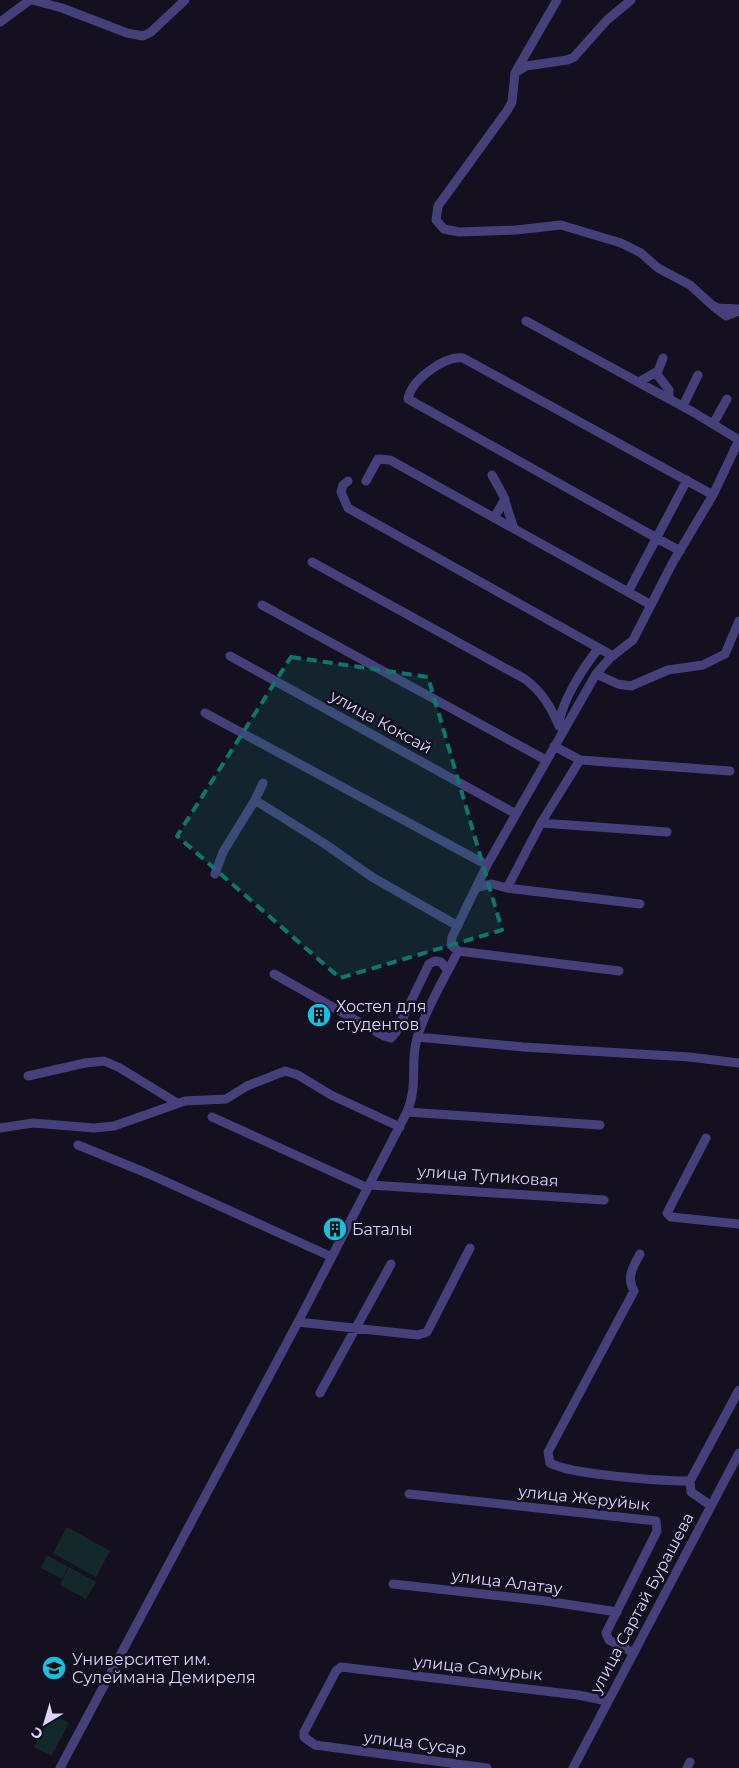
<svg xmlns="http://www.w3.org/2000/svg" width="739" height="1768" viewBox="0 0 739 1768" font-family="Montserrat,sans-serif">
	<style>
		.pitch { fill: #132929 }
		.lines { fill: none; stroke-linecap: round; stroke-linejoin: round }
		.street { stroke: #46407a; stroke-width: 9 }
		.marked { fill: #0f766e; fill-opacity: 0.2; stroke: #0f766e; stroke-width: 4; stroke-dasharray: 10 6; stroke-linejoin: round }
		.labels { text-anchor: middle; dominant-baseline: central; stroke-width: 5; stroke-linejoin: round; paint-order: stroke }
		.street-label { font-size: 16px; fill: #dbd4fa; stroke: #141020 }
		.poi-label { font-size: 16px; fill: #dbd4fa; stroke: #141020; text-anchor: start }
	</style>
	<rect width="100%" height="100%" fill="#141020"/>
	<!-- pitch -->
	<path class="pitch" d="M67 1527 110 1551 96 1577 53 1553Z
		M47 1555 68 1567 62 1579 41 1568Z
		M69 1567 96 1582 86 1599 60 1585Z
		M52 1714 69 1723 51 1756 34 1747Z"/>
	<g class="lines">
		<!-- street -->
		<path class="street" d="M32 0 62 8 127 33 143 36 151 32 185 0
			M631 0 607 20 574 57 567 60 526 66 515 73 512 102 507 111 438 206 436 220 444 229 459 232 516 230 561 225 621 243 641 253 658 268 690 285 712 305 718 308 739 309
			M0 22 30 0
			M516 71 557 0
			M714 307 726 316 739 311
			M526 321 693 412 739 440
			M656 373 669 390V399
			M639 382 658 371 663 358
			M683 406 698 375
			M713 424 727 399
			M492 475 503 495 514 529
			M348 481 343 485 341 492 348 508 613 656
			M366 481 378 459 390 460 628 592
			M494 518 505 499
			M680 551 408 399C411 380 444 356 463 358L713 495
			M312 562 525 679C542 692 551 707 559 726
			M262 605 546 760
			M651 605 628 592 687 480
			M230 656 516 814
			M596 674 618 684 631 686 668 670 703 665 725 654 739 621
			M205 713 487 865
			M559 725C561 702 584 666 599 648
			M554 746 580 760 730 771
			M263 783 255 800 325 844 372 877 458 926
			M541 823 667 832
			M215 874 223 852 255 800
			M478 887 492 884 507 888 640 904
			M507 888 541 823 580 760
			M619 971 458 951 451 945 452 937 487 865 596 674 610 658 633 640 673 562 713 495 739 440
			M274 974 384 1036 391 1038 396 1032 429 964 435 961 441 962 448 971
			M417 1037 523 1047 689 1057 739 1063
			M28 1076 85 1063 104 1061 120 1068 177 1103
			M407 1112 600 1125
			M212 1117 368 1188
			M0 1128 33 1123 94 1128 114 1126 185 1101 226 1099 247 1086 285 1071 298 1075 331 1095 400 1127
			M706 1138 667 1213 671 1217 739 1224
			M78 1145 149 1174 332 1257
			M370 1185 604 1200
			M640 1254C633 1267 626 1277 634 1291L548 1452 550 1463C572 1475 662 1481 690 1481L739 1390
			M298 1322 418 1335 427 1332 470 1248
			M320 1393 391 1264
			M690 1481 691 1492 710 1505
			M409 1494 656 1521 657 1531 606 1633 609 1640 634 1653
			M393 1584 546 1601 617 1612
			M60 1768 298 1322 407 1112C419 1084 409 1061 418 1035 427 1006 445 978 458 951
			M487 1768 315 1745 304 1737V1732L336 1671 341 1667 578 1695 607 1701
			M573 1768 739 1453
			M687 1768 690 1762"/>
	</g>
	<!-- marked area -->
	<path class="marked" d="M291 657 428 677 502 930 340 978 177 836Z"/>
	<!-- icons -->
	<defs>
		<g id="building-disc" transform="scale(1.25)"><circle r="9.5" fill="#1abfe0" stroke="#141020"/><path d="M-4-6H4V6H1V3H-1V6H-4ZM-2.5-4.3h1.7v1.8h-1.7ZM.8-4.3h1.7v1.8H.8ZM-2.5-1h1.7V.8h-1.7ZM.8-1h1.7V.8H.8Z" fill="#111"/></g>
		<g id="university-disc" transform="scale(1.25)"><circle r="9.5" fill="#1abfe0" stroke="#141020"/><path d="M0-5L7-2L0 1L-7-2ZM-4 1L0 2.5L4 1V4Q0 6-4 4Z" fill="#111"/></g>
	</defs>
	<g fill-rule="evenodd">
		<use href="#building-disc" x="319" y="1015"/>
		<use href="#building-disc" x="335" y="1229"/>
		<use href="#university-disc" x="54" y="1668"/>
	</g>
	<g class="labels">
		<!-- street labels -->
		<g class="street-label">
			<text transform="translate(381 722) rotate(29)">улица Коксай</text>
			<text transform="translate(488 1176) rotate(4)">улица Тупиковая</text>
			<text transform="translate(584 1498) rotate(6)">улица Жеруйык</text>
			<text transform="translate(507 1582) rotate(7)">улица Алатау</text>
			<text transform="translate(642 1603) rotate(-62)">улица Сартай Бурашева</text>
			<text transform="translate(478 1668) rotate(6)">улица Самурык</text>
			<text transform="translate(415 1743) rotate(7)">улица Сусар</text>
		</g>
		<!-- poi labels -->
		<g class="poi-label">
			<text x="336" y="1006">Хостел для<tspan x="336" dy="18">студентов</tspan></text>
			<text x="352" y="1229">Баталы</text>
			<text x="72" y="1659">Университет им.<tspan x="72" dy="18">Сулеймана Демиреля</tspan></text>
		</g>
	</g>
	<!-- north arrow -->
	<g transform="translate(45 1723) rotate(218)" stroke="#141020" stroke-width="4" paint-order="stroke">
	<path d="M0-4L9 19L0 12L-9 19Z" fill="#dbd4fa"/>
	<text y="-8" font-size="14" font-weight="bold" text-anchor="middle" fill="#dbd4fa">С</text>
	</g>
</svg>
